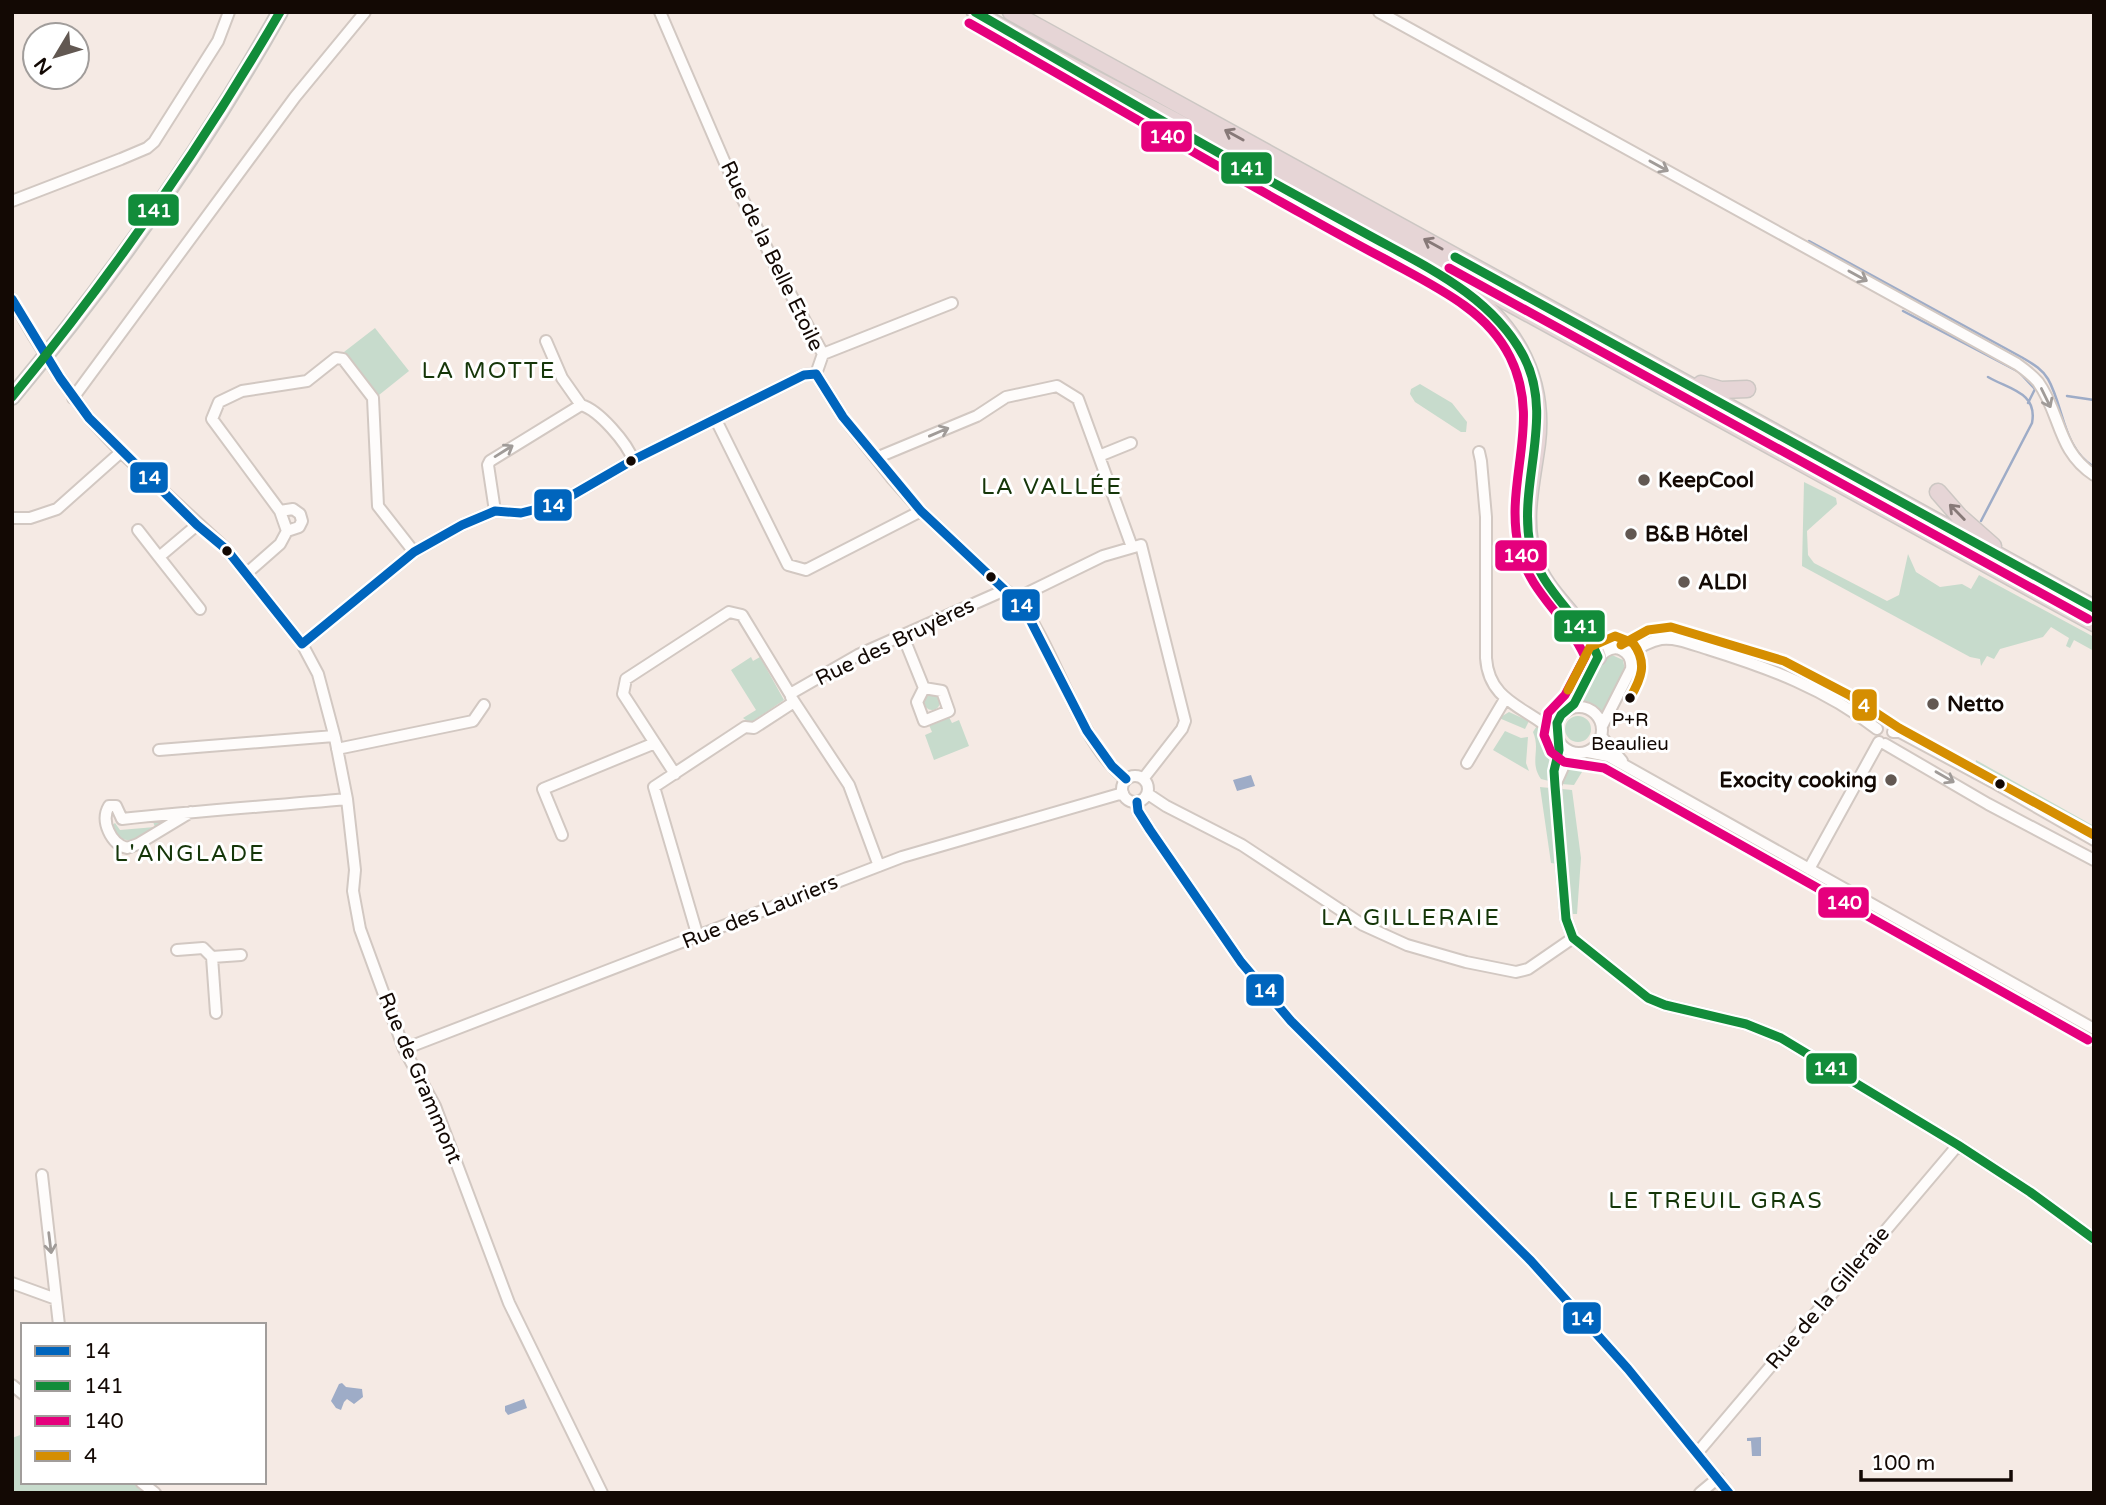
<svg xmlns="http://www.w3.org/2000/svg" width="2106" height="1505" viewBox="0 0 2106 1505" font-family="'Varela Round',sans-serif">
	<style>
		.green { fill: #c7dbcc }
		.water { fill: #9eacc7 }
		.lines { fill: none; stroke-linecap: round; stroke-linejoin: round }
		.stream { stroke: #9eacc7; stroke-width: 2.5 }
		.minor-casing { stroke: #d2c8c2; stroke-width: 14 }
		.major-casing { stroke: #ccc7c3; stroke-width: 18 }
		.highway-casing { stroke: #ccc7c3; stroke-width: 19 }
		.minor { stroke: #fefcfb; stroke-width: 10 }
		.major { stroke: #f0e4e5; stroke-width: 14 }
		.highway { stroke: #e6d5d6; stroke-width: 16 }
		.minor-bridge-casing { stroke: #d2c8c2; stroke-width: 14; stroke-linecap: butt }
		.minor-bridge { stroke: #fefcfb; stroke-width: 10 }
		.bus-1-casing { stroke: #fff; stroke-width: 14 }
		.bus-2-casing { stroke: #fff; stroke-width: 14 }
		.bus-3-casing { stroke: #fff; stroke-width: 14 }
		.bus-4-casing { stroke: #fff; stroke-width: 14 }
		.bus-1 { stroke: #0065bd; stroke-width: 9 }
		.bus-2 { stroke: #128c3a; stroke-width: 9 }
		.bus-3 { stroke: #e5007d; stroke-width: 9 }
		.bus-4 { stroke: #d58e01; stroke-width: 9 }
		.oneway { stroke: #877978 }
		.oneway2 { stroke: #a09b98 }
		.bus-dot { fill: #130904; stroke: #fff; stroke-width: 2.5 }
		.poi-dot { fill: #625852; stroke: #fff; stroke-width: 2.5 }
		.labels { text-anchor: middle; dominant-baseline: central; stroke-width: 6; stroke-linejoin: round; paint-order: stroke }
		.bus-label { font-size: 19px; fill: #130904; stroke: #fff }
		.street-label { font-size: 21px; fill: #130904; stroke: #fff }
		.poi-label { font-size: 21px; font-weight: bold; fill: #130904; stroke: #fff; text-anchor: start }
		.neighbourhood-label { font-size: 23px; letter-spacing: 2px; fill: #153609; stroke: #fff }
		.line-badge { stroke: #fff; stroke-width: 2.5 }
		.badge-label { font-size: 19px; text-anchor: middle; font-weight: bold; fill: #fff }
	</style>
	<rect width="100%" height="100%" fill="#f5eae4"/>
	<!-- green -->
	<path class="green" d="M375 328 409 371 379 395 344 352Z
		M1420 384 1452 403 1467 422 1466 432H1461L1415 402 1410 394 1411 389Z
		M1804 482 1836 498 1837 504 1807 531 1808 555 1814 563 1887 601 1899 595 1908 554 1916 572 1940 587 1962 584 1971 589 1979 575 2094 637V651L2074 640 2070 648 2066 646 2069 638 2051 627 2043 637 2000 649 1994 659 1987 656 1981 666 1980 659 1970 657 1802 566Z
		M1612 655 1623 660 1625 671 1602 715 1592 705 1580 702 1603 661Z
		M751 657 753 661 760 657 784 700 750 723 743 718 756 710 731 670Z
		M924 702a8 8 0 1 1 16 0a8 8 0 1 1-16 0Z
		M1509 712 1529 721 1525 729 1499 718Z
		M1565 729a13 13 0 1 1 26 0a13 13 0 1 1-26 0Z
		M949 717 952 723 959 720 969 746 934 760 925 735 932 732 929 725Z
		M1538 724C1561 743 1551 755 1549 781L1541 779C1529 762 1541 750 1533 732Z
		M1505 731 1521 738 1528 737 1526 763 1529 771 1493 750Z
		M1592 756 1604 760 1585 767 1574 785 1561 784 1570 764Z
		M1976 760 2094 826V834L1975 769Z
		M1540 787 1550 788 1558 864 1551 863Z
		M1562 789 1572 790 1581 858 1577 914H1572Z
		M163 818 165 823 134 841 120 839 110 827 115 823 120 830 155 827 152 819Z
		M23 1434V1482H131L146 1493H12V1438Z"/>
	<!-- water -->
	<path class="water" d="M1251 775 1255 786 1237 791 1233 780Z
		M342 1383 346 1387 362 1389 363 1397 354 1404 347 1399 344 1402 341 1410 336 1408 331 1401 339 1384Z
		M524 1399 527 1408 508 1415 505 1411V1406Z
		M1761 1437V1456H1752L1751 1441H1747V1438Z"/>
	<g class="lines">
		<!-- stream -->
		<path class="stream" d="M1809 241 2023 358C2033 364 2042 369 2048 379 2064 407 2063 449 2094 467
			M1903 311 2019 372 2035 389 2028 403
			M2067 396 2094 400
			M1981 521 2032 423C2038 392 2008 389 1988 377"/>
		<!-- minor casing -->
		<g class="minor-casing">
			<path id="minor" d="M660 12 725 163 777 269 823 354 816 374
				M1379 12 2017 364C2024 369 2032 375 2038 382 2061 414 2057 451 2094 475
				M12 201 121 159 147 148 154 142 218 41 229 12
				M12 299 33 335
				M546 341 562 378 581 405
				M823 354 952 303
				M816 374 843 417 891 477 921 511 1005 590C1021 600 1029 615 1038 632 1062 675 1087 750 1126 779
				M60 378 89 418 121 452 227 550 302 644 318 674 335 738 347 799 355 870 353 891 360 929 404 1049 435 1106 509 1303 602 1493
				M73 398 295 97 365 12
				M716 420 788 565 806 570 921 511
				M1479 452 1481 461 1486 517V658C1489 703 1528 707 1556 734
				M1099 456 1131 443
				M876 458 977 416 1006 397 1057 386 1078 399 1132 547
				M280 511 293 509 300 514 302 521 299 527 287 531
				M495 511 488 465 490 461 581 405C599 410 627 443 633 460
				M12 518H30L57 509 121 452
				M197 525 159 557 200 609
				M138 530 159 557
				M247 573 280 544 287 531 280 511 212 419 219 402 242 391 307 381 336 358 343 359 373 398 378 506 414 552
				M1017 598 1103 556 1141 545 1185 721 1182 729 1143 779
				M903 636 924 688 917 702 924 721 949 711 942 691 924 688
				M302 644 414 552 462 525 495 511 521 513 557 504 633 460 804 375 816 374
				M1628 655C1638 648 1649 641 1661 639 1677 637 1694 645 1708 649 1769 668 1826 689 1877 729
				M791 697 849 785 879 866
				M1556 730a23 23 0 1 1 46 0a23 23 0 1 1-46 0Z
				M1569 709 1574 704C1582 689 1599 638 1622 650 1630 654 1632 661 1631 669L1602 726
				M1893 732H1900L1993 782 2094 840
				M1601 736 1622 761
				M1558 741C1559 756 1554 770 1555 786L1566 919 1573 938 1648 998 1665 1005 1746 1024 1781 1038 1958 1145 2030 1192 2094 1239
				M1885 744 1988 804 2094 860
				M337 749 473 721 484 705
				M159 750 334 736
				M1588 752 1608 756 2094 1029
				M1467 763 1505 699
				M675 774 623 694 626 679 729 612 742 615 790 694 858 655 1005 590
				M1122 789a13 13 0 1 1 26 0a13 13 0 1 1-26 0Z
				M1556 783 1565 763 1577 753
				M1148 794 1166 806 1242 845 1363 925 1407 945 1466 962 1516 972 1528 969 1573 938
				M1137 802 1138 811 1150 830 1241 962 1291 1021 1531 1261 1628 1369 1729 1493
				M191 812 138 844 127 848C111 844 100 821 109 806H116L122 819C197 811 272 806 347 799
				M562 835 543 789 655 743
				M1809 869 1879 742
				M698 937 654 787 745 727 754 728 794 702
				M177 950 203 948 212 957 216 1013
				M212 957 241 955
				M404 1049 902 857 1123 793
				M42 1175 59 1325
				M12 1283 56 1299
				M12 1385 23 1394
				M1698 1452 1958 1145
				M141 1482 155 1493
				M1700 1493 1718 1478"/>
		</g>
		<!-- major casing -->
		<g class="major-casing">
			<path id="major" d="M12 397C113 276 203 149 280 12"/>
		</g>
		<!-- highway casing -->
		<g class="highway-casing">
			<path id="highway" d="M975 12 1055 58
				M1011 12 2094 608
				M1046 53 1219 144 2094 623
				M1452 283C1511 316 1545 375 1537 443 1532 482 1521 520 1534 559 1547 597 1586 620 1598 657
				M1701 384 1721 390 1747 389
				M1938 492 1959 516 1993 546"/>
		</g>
		<!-- minor -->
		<use href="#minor" class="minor"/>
		<!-- major -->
		<use href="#major" class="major"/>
		<!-- highway -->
		<use href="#highway" class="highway"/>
		<!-- minor-bridge casing -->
		<g class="minor-bridge-casing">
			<path id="minor-bridge" d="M33 335 60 378"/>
		</g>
		<!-- minor-bridge -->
		<use href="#minor-bridge" class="minor-bridge"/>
		<!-- bus-1 casing -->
		<g class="bus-1-casing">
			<path id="bus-1" d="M12 299 60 378 89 418 197 525 227 550 302 644
				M816 374 843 417 921 511 1024 608 1087 731 1112 766 1126 779
				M302 644 414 552 462 525 495 511 521 513 557 504 633 460 804 375 816 374
				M1137 802 1138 811 1150 830 1241 962 1291 1021 1531 1261 1628 1369 1729 1493"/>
		</g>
		<!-- bus-2 casing -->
		<g class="bus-2-casing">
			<path id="bus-2" d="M975 12C1057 59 1137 107 1219 153 1267 179 1315 206 1363 232 1422 265 1491 294 1524 357 1555 417 1518 482 1530 545 1539 589 1581 616 1598 657L1574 704 1561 715 1557 723 1559 750 1554 771 1555 786 1566 919 1573 938 1648 998 1665 1005 1746 1024 1781 1038 1958 1145 2030 1192 2094 1239
				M1455 257 2094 608
				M12 397C112 275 201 148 280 12"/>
		</g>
		<!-- bus-3 casing -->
		<g class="bus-3-casing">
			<path id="bus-3" d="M969 23C1073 82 1176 143 1281 202 1315 221 1348 240 1383 258 1410 273 1439 287 1465 306 1483 319 1500 337 1510 357 1543 423 1503 482 1519 549 1530 593 1567 617 1585 657L1565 695 1548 713 1544 735 1551 752 1564 762 1604 768 2088 1040
				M1449 268 2088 619"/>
		</g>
		<!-- bus-4 casing -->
		<g class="bus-4-casing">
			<path id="bus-4" d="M1621 645 1648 630 1671 627 1784 661 1849 695 1899 728 2094 835
				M1568 690 1590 647 1615 636 1633 643C1648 663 1641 679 1630 698"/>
		</g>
		<!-- bus-1 -->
		<use href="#bus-1" class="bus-1"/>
		<!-- bus-2 -->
		<use href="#bus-2" class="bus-2"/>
		<!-- bus-3 -->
		<use href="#bus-3" class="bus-3"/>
		<!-- bus-4 -->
		<use href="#bus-4" class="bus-4"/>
	</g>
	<!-- one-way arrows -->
	<defs><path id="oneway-shaft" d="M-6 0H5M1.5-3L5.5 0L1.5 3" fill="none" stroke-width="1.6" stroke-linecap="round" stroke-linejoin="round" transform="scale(1.75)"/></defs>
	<g class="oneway">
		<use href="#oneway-shaft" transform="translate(1234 135) rotate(-151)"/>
		<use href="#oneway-shaft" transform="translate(1433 244) rotate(-151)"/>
		<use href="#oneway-shaft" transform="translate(1957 512) rotate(-134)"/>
	</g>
	<g class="oneway2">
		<use href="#oneway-shaft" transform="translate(1659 166) rotate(29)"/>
		<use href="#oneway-shaft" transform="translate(1858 276) rotate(29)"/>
		<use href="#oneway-shaft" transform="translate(2046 398) rotate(64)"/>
		<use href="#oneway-shaft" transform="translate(939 432) rotate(-23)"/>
		<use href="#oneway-shaft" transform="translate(504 451) rotate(-32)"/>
		<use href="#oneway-shaft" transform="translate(1945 777) rotate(30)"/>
		<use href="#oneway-shaft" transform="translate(50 1243) rotate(83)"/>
	</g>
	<!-- markers -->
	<g class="bus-dot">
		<circle cx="631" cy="461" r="6"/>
		<circle cx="227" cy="551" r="6"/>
		<circle cx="991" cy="577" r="6"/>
		<circle cx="1630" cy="698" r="6"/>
		<circle cx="2000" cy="784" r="6"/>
	</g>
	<g class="poi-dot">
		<circle cx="1644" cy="480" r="7"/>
		<circle cx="1631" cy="534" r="7"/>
		<circle cx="1684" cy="582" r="7"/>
		<circle cx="1933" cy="704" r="7"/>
		<circle cx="1891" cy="780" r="7"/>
	</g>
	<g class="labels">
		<!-- bus labels -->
		<g class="bus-label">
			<text x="1630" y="720">P+R<tspan x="1630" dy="24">Beaulieu</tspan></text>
		</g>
		<!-- street labels -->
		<g class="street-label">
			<text transform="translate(772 256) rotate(64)">Rue de la Belle Etoile</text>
			<text transform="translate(895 642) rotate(-26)">Rue des Bruyères</text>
			<text transform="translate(760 912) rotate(-22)">Rue des Lauriers</text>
			<text transform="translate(420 1078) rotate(67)">Rue de Grammont</text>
			<text transform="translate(1828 1298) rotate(-50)">Rue de la Gilleraie</text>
		</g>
		<!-- poi labels -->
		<g class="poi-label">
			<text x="1658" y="480">KeepCool</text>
			<text x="1645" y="534">B&amp;B Hôtel</text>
			<text x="1698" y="582">ALDI</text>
			<text x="1947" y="704">Netto</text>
			<text x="1877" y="780" text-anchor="end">Exocity cooking</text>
		</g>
		<!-- neighbourhood labels -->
		<g class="neighbourhood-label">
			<text x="489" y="371">LA MOTTE</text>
			<text x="1052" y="487">LA VALLÉE</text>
			<text x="190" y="854">L'ANGLADE</text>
			<text x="1411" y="918">LA GILLERAIE</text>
			<text x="1716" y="1201">LE TREUIL GRAS</text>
		</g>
	</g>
	<g class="line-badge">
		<rect x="1140" y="120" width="53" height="33" rx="7" fill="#e5007d"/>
		<rect x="1220" y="151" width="53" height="34" rx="7" fill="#128c3a"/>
		<rect x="127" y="193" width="53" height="34" rx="7" fill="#128c3a"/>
		<rect x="129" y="461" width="40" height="33" rx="7" fill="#0065bd"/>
		<rect x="533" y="488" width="40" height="34" rx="7" fill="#0065bd"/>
		<rect x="1494" y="539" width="54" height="33" rx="7" fill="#e5007d"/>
		<rect x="1001" y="588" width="40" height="34" rx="7" fill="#0065bd"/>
		<rect x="1553" y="609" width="53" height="34" rx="7" fill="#128c3a"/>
		<rect x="1851" y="688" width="27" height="34" rx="7" fill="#d58e01"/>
		<rect x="1817" y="886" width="53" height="33" rx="7" fill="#e5007d"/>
		<rect x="1245" y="973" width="40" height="34" rx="7" fill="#0065bd"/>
		<rect x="1805" y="1052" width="53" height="33" rx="7" fill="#128c3a"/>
		<rect x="1562" y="1301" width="40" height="34" rx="7" fill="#0065bd"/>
	</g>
	<g class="badge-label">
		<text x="1167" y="143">140</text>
		<text x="1247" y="175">141</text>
		<text x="154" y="217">141</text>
		<text x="149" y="484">14</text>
		<text x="553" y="512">14</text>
		<text x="1521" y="562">140</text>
		<text x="1021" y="612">14</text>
		<text x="1580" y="633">141</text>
		<text x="1864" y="712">4</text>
		<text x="1844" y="909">140</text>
		<text x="1265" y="997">14</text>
		<text x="1831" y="1075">141</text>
		<text x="1582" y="1325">14</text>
	</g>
	<!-- border -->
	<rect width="2106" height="1505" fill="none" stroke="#130904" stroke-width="28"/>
	<!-- legend -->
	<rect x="21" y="1323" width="245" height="161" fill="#ffffff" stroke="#a19d9b" stroke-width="2"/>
	<rect x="35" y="1346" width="35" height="10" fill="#0065bd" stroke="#a19d9b" stroke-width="2"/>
	<text x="84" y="1358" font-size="21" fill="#130904">14</text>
	<rect x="35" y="1381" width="35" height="10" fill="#128c3a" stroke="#a19d9b" stroke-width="2"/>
	<text x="84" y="1393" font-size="21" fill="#130904">141</text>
	<rect x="35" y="1416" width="35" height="10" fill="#e5007d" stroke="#a19d9b" stroke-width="2"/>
	<text x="84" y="1428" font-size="21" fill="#130904">140</text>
	<rect x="35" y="1451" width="35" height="10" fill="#d58e01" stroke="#a19d9b" stroke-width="2"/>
	<text x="84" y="1463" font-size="21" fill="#130904">4</text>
	<!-- north arrow -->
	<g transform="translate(56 56) rotate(232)"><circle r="33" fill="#ffffff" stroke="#a19d9b" stroke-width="2"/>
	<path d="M0-5L12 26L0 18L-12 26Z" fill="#625852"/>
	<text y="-10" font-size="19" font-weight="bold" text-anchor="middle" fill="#130904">N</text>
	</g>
	<!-- scale -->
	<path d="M1861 1470v10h150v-10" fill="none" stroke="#130904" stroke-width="3.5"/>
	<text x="1871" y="1470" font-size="21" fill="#130904" stroke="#ffffff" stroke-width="5" paint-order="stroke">100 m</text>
</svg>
